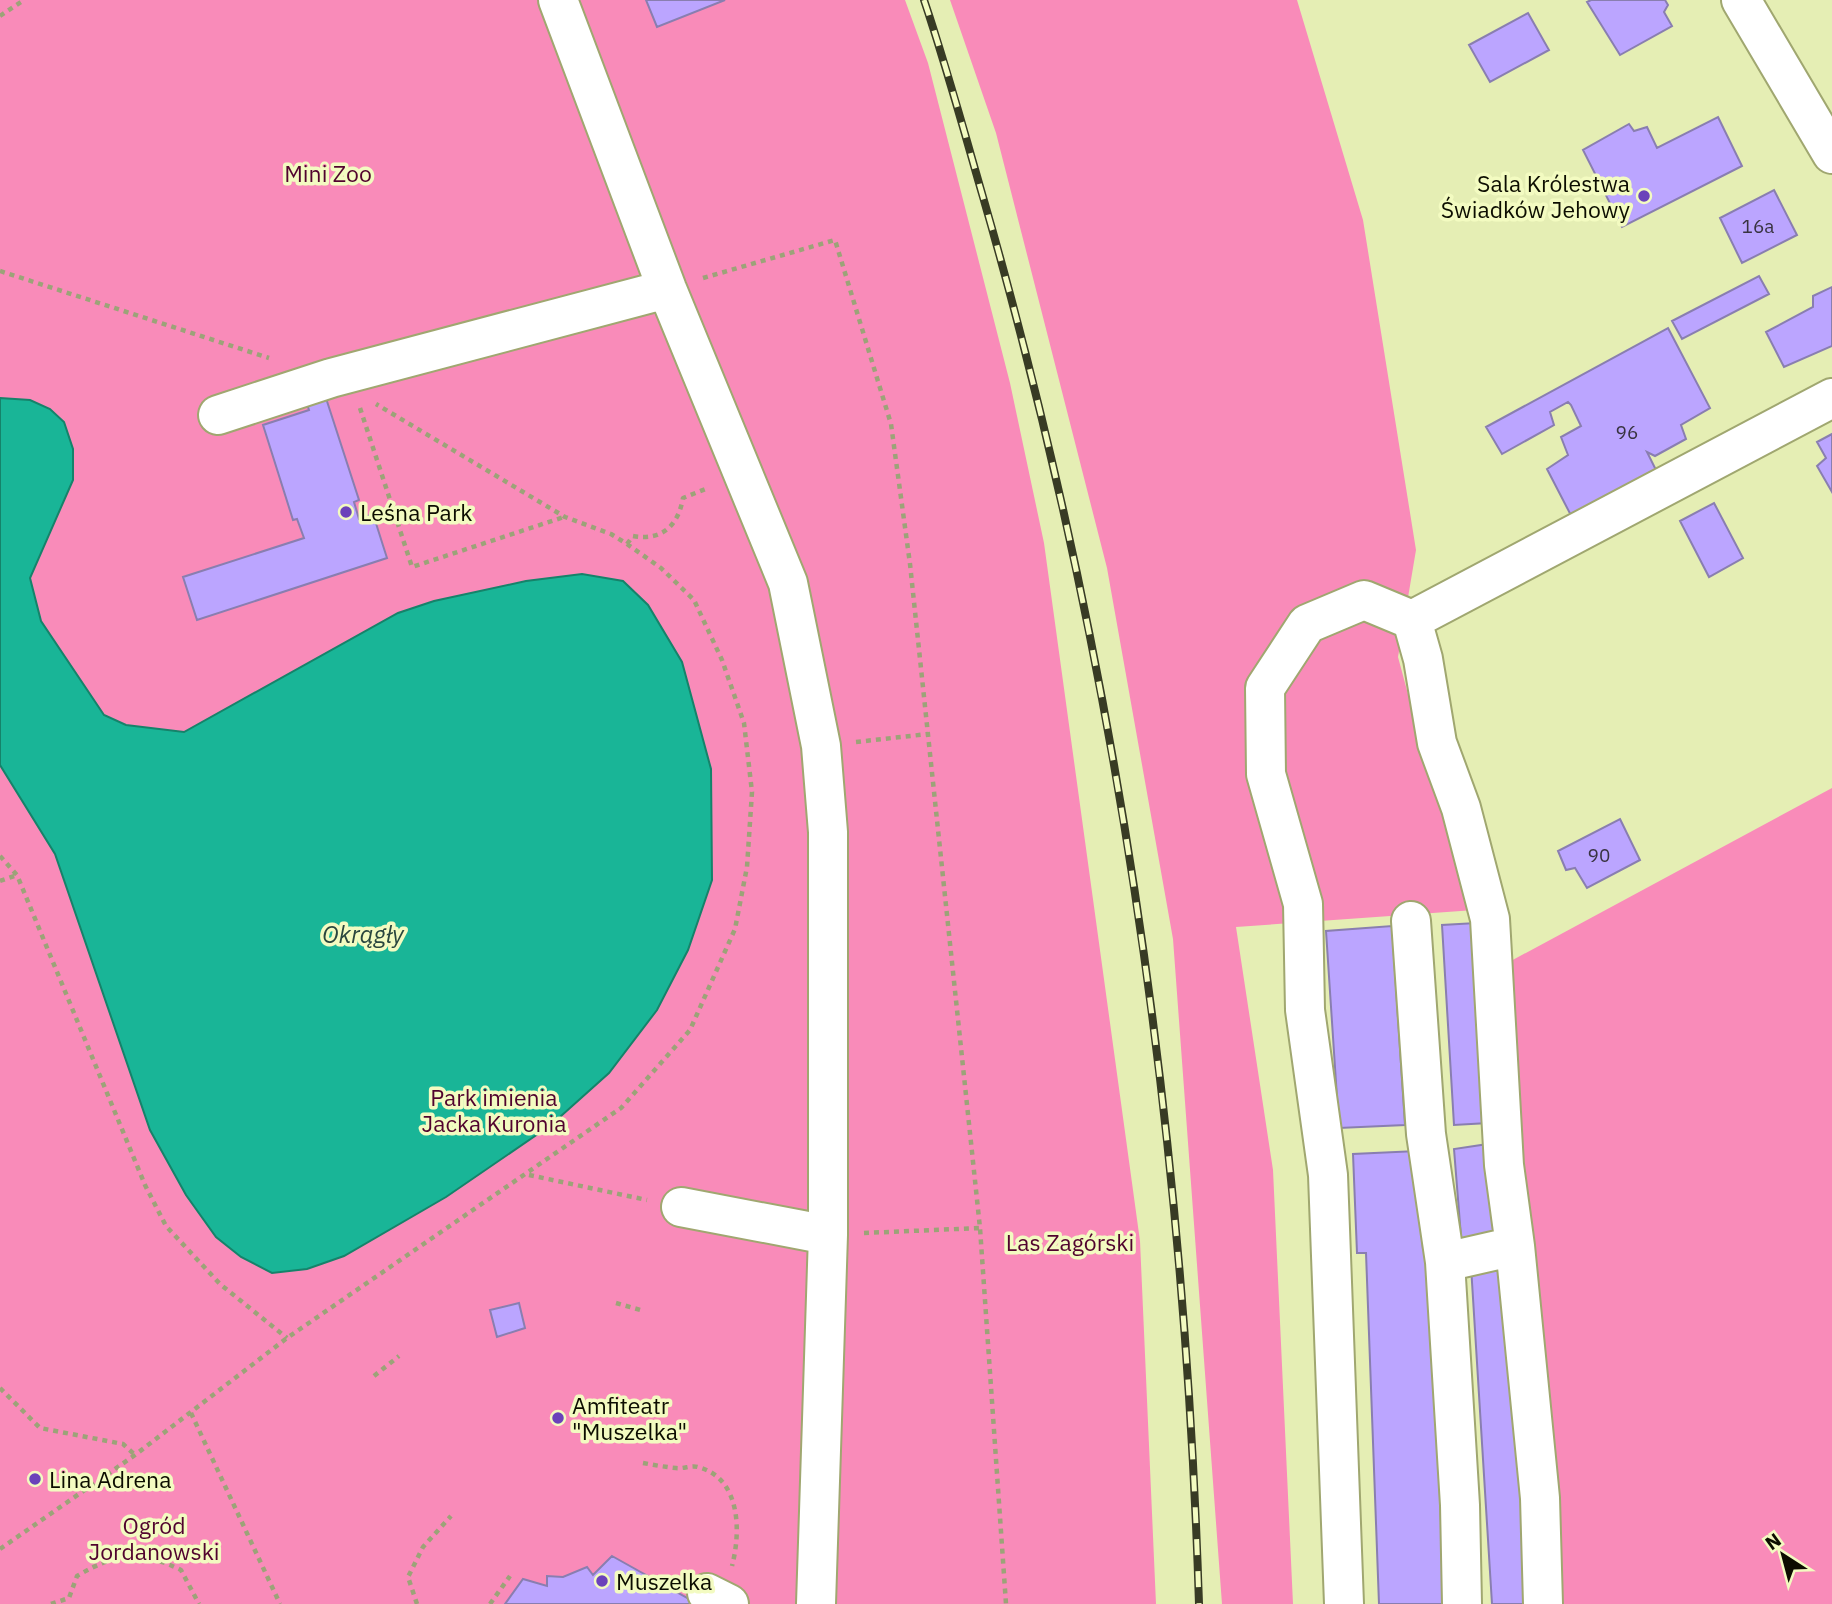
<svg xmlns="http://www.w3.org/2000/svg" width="1832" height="1604" viewBox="0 0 1832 1604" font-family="'IBM Plex Sans',sans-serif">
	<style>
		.green { fill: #f98bb9 }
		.water { fill: #19b597; stroke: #15836a; stroke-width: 2 }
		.building { fill: #bba5ff; stroke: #897eb0; stroke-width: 2 }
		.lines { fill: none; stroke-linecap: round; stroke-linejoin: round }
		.minor-casing { stroke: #a0a770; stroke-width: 42 }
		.path { stroke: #9ca378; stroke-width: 4.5; stroke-dasharray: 5 5; stroke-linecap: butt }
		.minor { stroke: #fff; stroke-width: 38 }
		.rail-casing { stroke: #383b24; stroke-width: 8 }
		.rail { stroke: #f3fbc1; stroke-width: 5; stroke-dasharray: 16; stroke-linecap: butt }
		.poi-dot { fill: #6b42ba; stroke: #f3fbc1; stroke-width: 2.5 }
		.labels { text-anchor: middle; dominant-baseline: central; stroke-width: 7; stroke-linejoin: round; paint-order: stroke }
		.number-label { font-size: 19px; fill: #383340 }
		.park-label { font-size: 23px; fill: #51032e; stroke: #f3fbc1 }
		.poi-label { font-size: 23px; fill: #0c0d00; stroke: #f3fbc1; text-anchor: start }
		.water-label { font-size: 24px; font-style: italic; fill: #29463e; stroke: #f3fbc1 }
	</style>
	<rect width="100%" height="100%" fill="#e5eeb4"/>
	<!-- green -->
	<path class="green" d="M0 0H905L928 63 1010 383 1044 543 1140 1241 1156 1604H0Z
		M950 0H1297L1363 220 1416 550 1398 657 1430 776 1475 910 1236 927 1273 1170 1293 1604H1222L1173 939 1107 568 996 133Z
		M1832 788V1604H1554L1509 962Z"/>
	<!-- water -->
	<path class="water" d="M0 398 30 400 50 409 64 422 73 449V480L30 578 41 621 104 715 126 725 184 732 398 613 434 601 526 581 582 574 623 581 648 605 682 662 711 769 712 880 688 950 657 1010 609 1073 551 1125 446 1197 344 1256 307 1269 272 1273 241 1257 216 1237 186 1195 150 1130 55 854 0 765Z"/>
	<!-- building -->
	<path class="building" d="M646 0H725L657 27Z
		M1591 0H1665L1668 5 1664 12 1672 26 1620 55 1587 2Z
		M1528 13 1549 50 1490 82 1469 45Z
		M1718 117 1742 166 1622 227 1583 150 1629 124 1634 131 1647 127 1657 148Z
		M1774 190 1797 235 1742 263 1720 218Z
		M1759 276 1769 294 1682 339 1672 321Z
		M1832 287V346L1784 367 1766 332 1813 307V296Z
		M1668 328 1710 408 1681 425 1686 439 1655 456 1647 452 1662 482 1577 527 1547 469 1568 455 1561 437 1581 426 1571 405 1568 402 1550 412 1554 425 1502 454 1486 427Z
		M324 392 359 500 354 502 359 519 373 514 387 558 197 620 183 577 304 538 297 519 293 520 263 425 309 410 305 398Z
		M1832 434V492L1817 466 1826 458 1817 442Z
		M1714 503 1743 558 1709 577 1680 521Z
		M1620 819 1640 860 1587 888 1575 868 1566 870 1558 851Z
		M1476 923 1488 1123 1454 1125 1442 925Z
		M1392 926 1405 1125 1339 1128 1326 931Z
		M1488 1144 1496 1244 1462 1249 1454 1149Z
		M1417 1151 1423 1249 1431 1252 1444 1604H1379L1366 1253H1357L1353 1154Z
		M1506 1265 1528 1604H1492L1471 1266Z
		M519 1303 525 1328 497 1337 490 1310Z
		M612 1556 698 1604H505L523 1579 547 1586V1576L563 1577 587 1567 593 1575Z"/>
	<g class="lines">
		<!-- minor casing -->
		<g class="minor-casing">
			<path id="minor" d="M558 0 667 289 788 583 821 746 828 832V1235L816 1604
				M1741 0 1832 154
				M218 415 331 378 667 289
				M1412 620 1832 398
				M1411 921 1426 1134 1445 1262
				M681 1207 828 1235
				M707 1593 729 1604
				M1344 1604 1328 1175 1305 1010 1303 904 1266 774 1265 688 1307 624 1364 600 1412 620 1423 659 1437 743 1461 808 1490 919 1504 1165 1515 1246
				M1462 1604 1460 1505 1445 1262 1515 1246 1540 1498 1543 1604"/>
		</g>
		<!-- path -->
		<path class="path" d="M0 16 24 0
			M0 271 269 358
			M703 278 835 240 891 424 910 564 980 1228 1006 1604
			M360 408 412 567 564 517
			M627 544 633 536C662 541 678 526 683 498L708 488
			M856 742 928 734
			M0 856 17 875 145 1185 166 1226 220 1284 287 1338
			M0 881 17 875
			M529 1175 647 1200
			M864 1233 980 1228
			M616 1303 644 1311
			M374 1376 399 1356
			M0 1388 40 1428 123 1444 135 1455
			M191 1413 280 1604
			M643 1463C654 1465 665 1467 676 1468 684 1469 691 1465 698 1467 741 1478 741 1532 732 1566
			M0 1549 135 1455 287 1338 621 1108 690 1030 735 929 747 867 752 792 744 723 722 660 694 600 661 568 627 544 611 534 565 517 376 404
			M51 1604 69 1598 77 1576C116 1553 140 1550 181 1570L199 1604
			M417 1604 408 1577 423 1547 451 1516
			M490 1604 510 1576"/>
		<!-- minor -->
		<use href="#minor" class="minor"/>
		<!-- rail casing -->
		<g class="rail-casing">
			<path id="rail" d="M924 0C946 65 964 131 983 197 1115 654 1184 1129 1199 1604"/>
		</g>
		<!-- rail -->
		<use href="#rail" class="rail"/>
	</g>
	<!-- markers -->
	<g class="poi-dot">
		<circle cx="1644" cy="196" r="7"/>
		<circle cx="346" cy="512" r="7"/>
		<circle cx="558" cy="1418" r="7"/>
		<circle cx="35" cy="1479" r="7"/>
		<circle cx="602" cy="1581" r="7"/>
	</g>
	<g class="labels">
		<!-- number labels -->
		<g class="number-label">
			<text x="1758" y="226">16a</text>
			<text x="1627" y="432">96</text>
			<text x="1599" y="855">90</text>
		</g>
		<!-- park labels -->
		<g class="park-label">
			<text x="328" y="173">Mini Zoo</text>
			<text x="494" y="1097">Park imienia<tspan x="494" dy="26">Jacka Kuronia</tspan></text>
			<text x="1070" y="1242">Las Zagórski</text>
			<text x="154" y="1525">Ogród<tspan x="154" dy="26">Jordanowski</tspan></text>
		</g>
		<!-- poi labels -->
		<g class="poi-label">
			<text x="1630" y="183" text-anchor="end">Sala Królestwa<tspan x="1630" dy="26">Świadków Jehowy</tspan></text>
			<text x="360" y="512">Leśna Park</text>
			<text x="572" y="1405">Amfiteatr<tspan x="572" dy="26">"Muszelka"</tspan></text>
			<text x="49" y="1479">Lina Adrena</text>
			<text x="616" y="1581">Muszelka</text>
		</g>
		<!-- water labels -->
		<g class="water-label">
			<text x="363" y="934">Okrągły</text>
		</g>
	</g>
	<!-- north arrow -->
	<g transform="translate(1783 1555) rotate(324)" stroke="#f3fbc1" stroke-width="5" paint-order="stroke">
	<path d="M0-5L12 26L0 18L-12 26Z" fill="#0c0d00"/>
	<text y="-10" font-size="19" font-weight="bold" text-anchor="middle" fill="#0c0d00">N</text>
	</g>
</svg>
